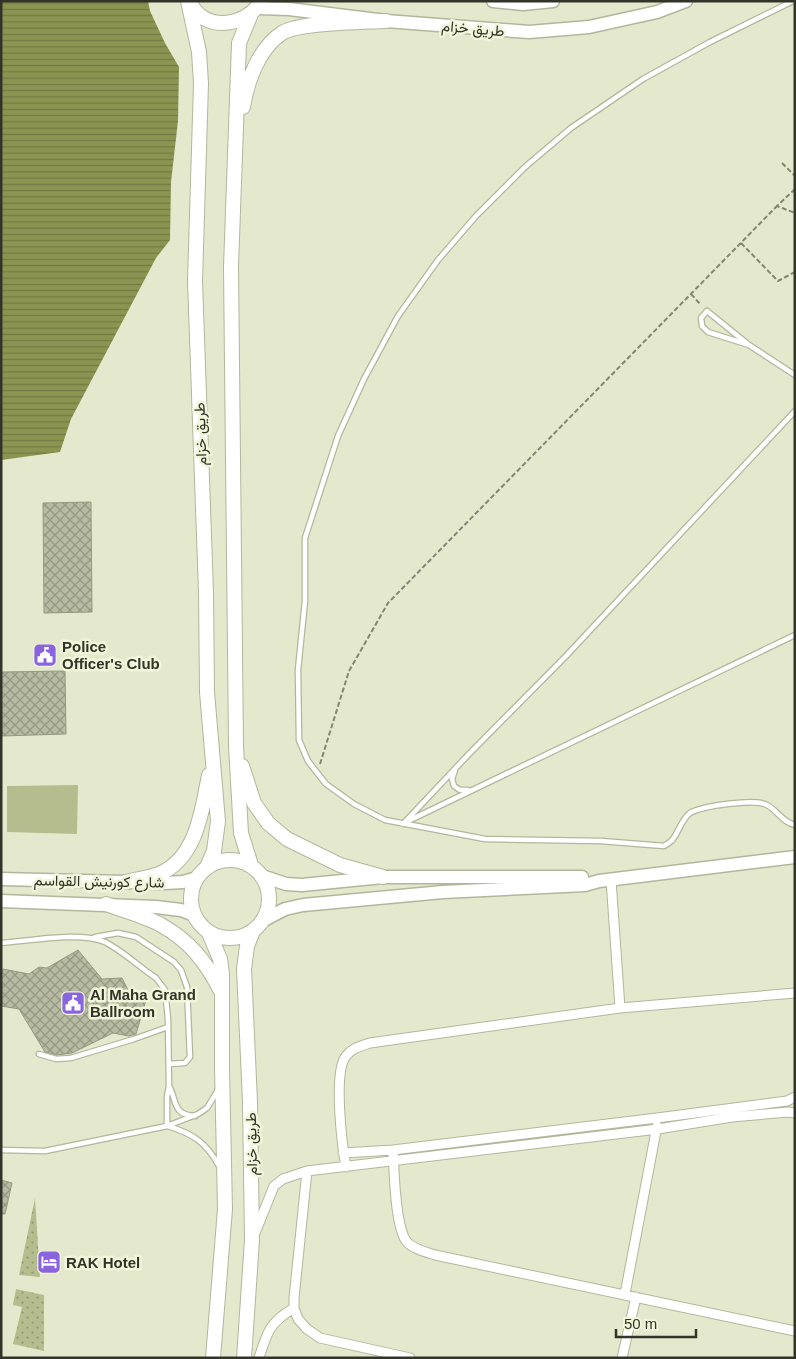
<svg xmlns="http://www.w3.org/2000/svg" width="796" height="1359" viewBox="0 0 796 1359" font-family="Helvetica,Vazirmatn,sans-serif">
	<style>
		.green { fill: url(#green-dots) }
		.pitch { fill: #b5bc8e }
		.water { fill: url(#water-rules) }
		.building { fill: url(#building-cross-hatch); stroke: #959980 }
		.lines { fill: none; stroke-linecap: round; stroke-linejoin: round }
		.lane-casing { stroke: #b2b79c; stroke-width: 7 }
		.street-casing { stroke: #b2b79c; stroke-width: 11 }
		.secondary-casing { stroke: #b2b79c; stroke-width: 15 }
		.primary-casing { stroke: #b2b79c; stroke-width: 16 }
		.path { stroke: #828673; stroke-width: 2; stroke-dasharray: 5 2.5; stroke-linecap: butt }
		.lane { stroke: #fff; stroke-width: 4.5 }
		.street { stroke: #fff; stroke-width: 9 }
		.secondary { stroke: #fff; stroke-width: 12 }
		.primary { stroke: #fff; stroke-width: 14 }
		.labels { text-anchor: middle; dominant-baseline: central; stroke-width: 5; stroke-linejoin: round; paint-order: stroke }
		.street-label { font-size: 15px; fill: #323429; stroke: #f1f6da }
		.poi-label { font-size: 15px; font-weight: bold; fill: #323429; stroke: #f1f6da; text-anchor: start }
	</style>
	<defs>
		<pattern id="green-dots" width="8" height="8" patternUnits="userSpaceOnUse" patternTransform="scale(1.25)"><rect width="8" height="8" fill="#b5bc8e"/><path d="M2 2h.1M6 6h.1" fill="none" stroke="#949a74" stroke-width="1.8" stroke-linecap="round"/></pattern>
		<pattern id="water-rules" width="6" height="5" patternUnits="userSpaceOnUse" patternTransform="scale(1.25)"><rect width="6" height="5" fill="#8c9451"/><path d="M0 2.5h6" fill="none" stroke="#737a43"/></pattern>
		<pattern id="building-cross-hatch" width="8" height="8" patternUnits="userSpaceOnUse" patternTransform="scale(1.25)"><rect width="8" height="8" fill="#b7bba1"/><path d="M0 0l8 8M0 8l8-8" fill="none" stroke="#959983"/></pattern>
	</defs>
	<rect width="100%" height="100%" fill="#e4e9cd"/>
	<!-- green -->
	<path class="green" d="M35 1198 40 1277 19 1275Z
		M16 1289 44 1295V1351L13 1344 22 1307 13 1305Z"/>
	<!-- pitch -->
	<path class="pitch" d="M78 785 77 834 7 832V786Z"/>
	<!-- water -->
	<path class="water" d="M1 1H148L150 11 165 43 179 67 178 121 171 182 170 240 156 258 71 419 60 452 1 460Z"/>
	<!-- building -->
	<path class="building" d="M91 502 92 612 44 613 43 503Z
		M65 671 66 734 2 736 1 672Z
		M78 950 102 979 122 978 130 994 146 1000 136 1034 129 1036 113 1033 72 1053 57 1055 45 1052 19 1009 1 1006V976L3 969 29 974 39 967 47 968Z
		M1 1180 12 1183 5 1214H1Z"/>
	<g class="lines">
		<!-- lane casing -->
		<g class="lane-casing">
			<path id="lane" d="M793 1 710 42 643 79 571 128 525 167 476 216 438 260 398 316 364 379 338 436 305 538V601L298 670 299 740 308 761 326 784 354 804 385 820 485 839 601 841 664 846C667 844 671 842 673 839 679 831 682 819 690 813 702 806 755 798 767 805 778 811 782 822 795 825
				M749 345 708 332 702 326 701 318 707 311 749 345 795 375
				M455 770 452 779 454 786 460 790H468
				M406 822 795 635
				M403 824 468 755 566 656 795 411
				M95 937 118 933 136 937 174 962 181 970 187 987 190 1057 185 1063 169 1064
				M1 943C30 941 80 931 105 942 123 951 139 967 156 978L165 990 168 1019 169 1086 167 1097V1126
				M39 1054 56 1059 71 1058 134 1039 168 1027
				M169 1086C177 1100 172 1115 195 1116
				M168 1126C193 1134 206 1142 219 1166
				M1 1150 45 1151 167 1126 198 1114 207 1108 218 1090"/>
		</g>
		<!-- street casing -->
		<g class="street-casing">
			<path id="street" d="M611 880 620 1008 795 993
				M393 1150C394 1170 395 1228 407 1242 413 1249 426 1252 435 1255L795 1331
				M343 1153 393 1150 657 1118 787 1101 795 1097
				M346 1167C342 1145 333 1072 346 1056 352 1048 361 1046 370 1043L620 1008
				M307 1171 294 1298V1308L298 1319 307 1329 320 1338 410 1358
				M255 1233 274 1186 283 1179 307 1171 658 1129 732 1117 788 1112 795 1113
				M625 1294 657 1126
				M259 1358C267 1332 270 1322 294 1308
				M622 1358 636 1297"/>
		</g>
		<!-- secondary casing -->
		<g class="secondary-casing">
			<path id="secondary" d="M493 1 523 4 553 1
				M258 8 289 9 386 21 529 32 589 27 657 12 686 1
				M262 876 286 884 302 885 383 877H582
				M1 879 165 883 183 882 197 878
				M1 901 156 907 181 910 194 915
				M264 920 285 909 303 905 443 892 585 885 599 881 795 857"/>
		</g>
		<!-- primary casing -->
		<g class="primary-casing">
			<path id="primary" d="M188 1 199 52 201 83 195 281 206 592 207 692 218 821 214 851 207 867
				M190 2C203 33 247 27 261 1
				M251 14 239 43 231 267 236 746 241 833 251 865
				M243 107C247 81 259 48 282 33 299 22 364 22 386 21
				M242 766 254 803 268 823 287 839 340 865 383 877
				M191 899a39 39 0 1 1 78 0a39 39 0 1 1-78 0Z
				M125 882C136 879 149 878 159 874 197 858 202 810 209 775
				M106 904C122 910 147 917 161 925 190 941 206 962 221 991
				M209 933 220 959 222 974V1068L225 1209 213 1358
				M244 1358 252 1240 250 1102 244 969 247 946 253 931"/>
		</g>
		<!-- path -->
		<path class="path" d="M782 163 795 176
			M795 189 777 206 795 213
			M741 243 778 281 795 272
			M691 294 701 305
			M320 764 349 671 388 603 777 206"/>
		<!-- lane -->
		<use href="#lane" class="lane"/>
		<!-- street -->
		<use href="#street" class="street"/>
		<!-- secondary -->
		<use href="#secondary" class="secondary"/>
		<!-- primary -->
		<use href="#primary" class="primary"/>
	</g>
	<!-- icons -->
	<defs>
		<g id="civic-square" transform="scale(1.25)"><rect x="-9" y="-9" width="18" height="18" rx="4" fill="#8a63de" stroke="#f1f6da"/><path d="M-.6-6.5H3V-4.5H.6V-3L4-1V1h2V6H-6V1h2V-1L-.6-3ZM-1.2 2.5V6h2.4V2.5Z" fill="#fff"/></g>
		<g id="hotel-square" transform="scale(1.25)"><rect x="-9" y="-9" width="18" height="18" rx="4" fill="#8a63de" stroke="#f1f6da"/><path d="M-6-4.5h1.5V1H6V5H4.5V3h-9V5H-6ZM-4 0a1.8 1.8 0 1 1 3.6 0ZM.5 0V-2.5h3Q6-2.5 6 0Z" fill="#fff"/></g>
	</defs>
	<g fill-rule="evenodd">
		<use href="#civic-square" x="45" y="655"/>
		<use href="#civic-square" x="73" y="1003"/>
		<use href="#hotel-square" x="49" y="1262"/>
	</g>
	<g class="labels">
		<!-- street labels -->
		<g class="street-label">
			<text transform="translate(473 28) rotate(5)">طريق خزام</text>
			<text transform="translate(200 434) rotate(-92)">طريق خزام</text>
			<text transform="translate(99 881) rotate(1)">شارع كورنيش القواسم</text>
			<text transform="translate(251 1144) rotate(-91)">طريق خزام</text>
		</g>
		<!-- poi labels -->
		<g class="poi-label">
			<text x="62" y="646">Police<tspan x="62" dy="17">Officer's Club</tspan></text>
			<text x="90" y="994">Al Maha Grand<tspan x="90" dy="17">Ballroom</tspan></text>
			<text x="66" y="1262">RAK Hotel</text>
		</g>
	</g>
	<!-- border -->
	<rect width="796" height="1359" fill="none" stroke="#323429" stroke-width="5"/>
	<!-- scale -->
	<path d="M616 1329v8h80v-8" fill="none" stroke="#323429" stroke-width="2.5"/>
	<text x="624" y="1329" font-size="15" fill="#323429" stroke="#f1f6da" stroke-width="4" paint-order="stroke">50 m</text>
</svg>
